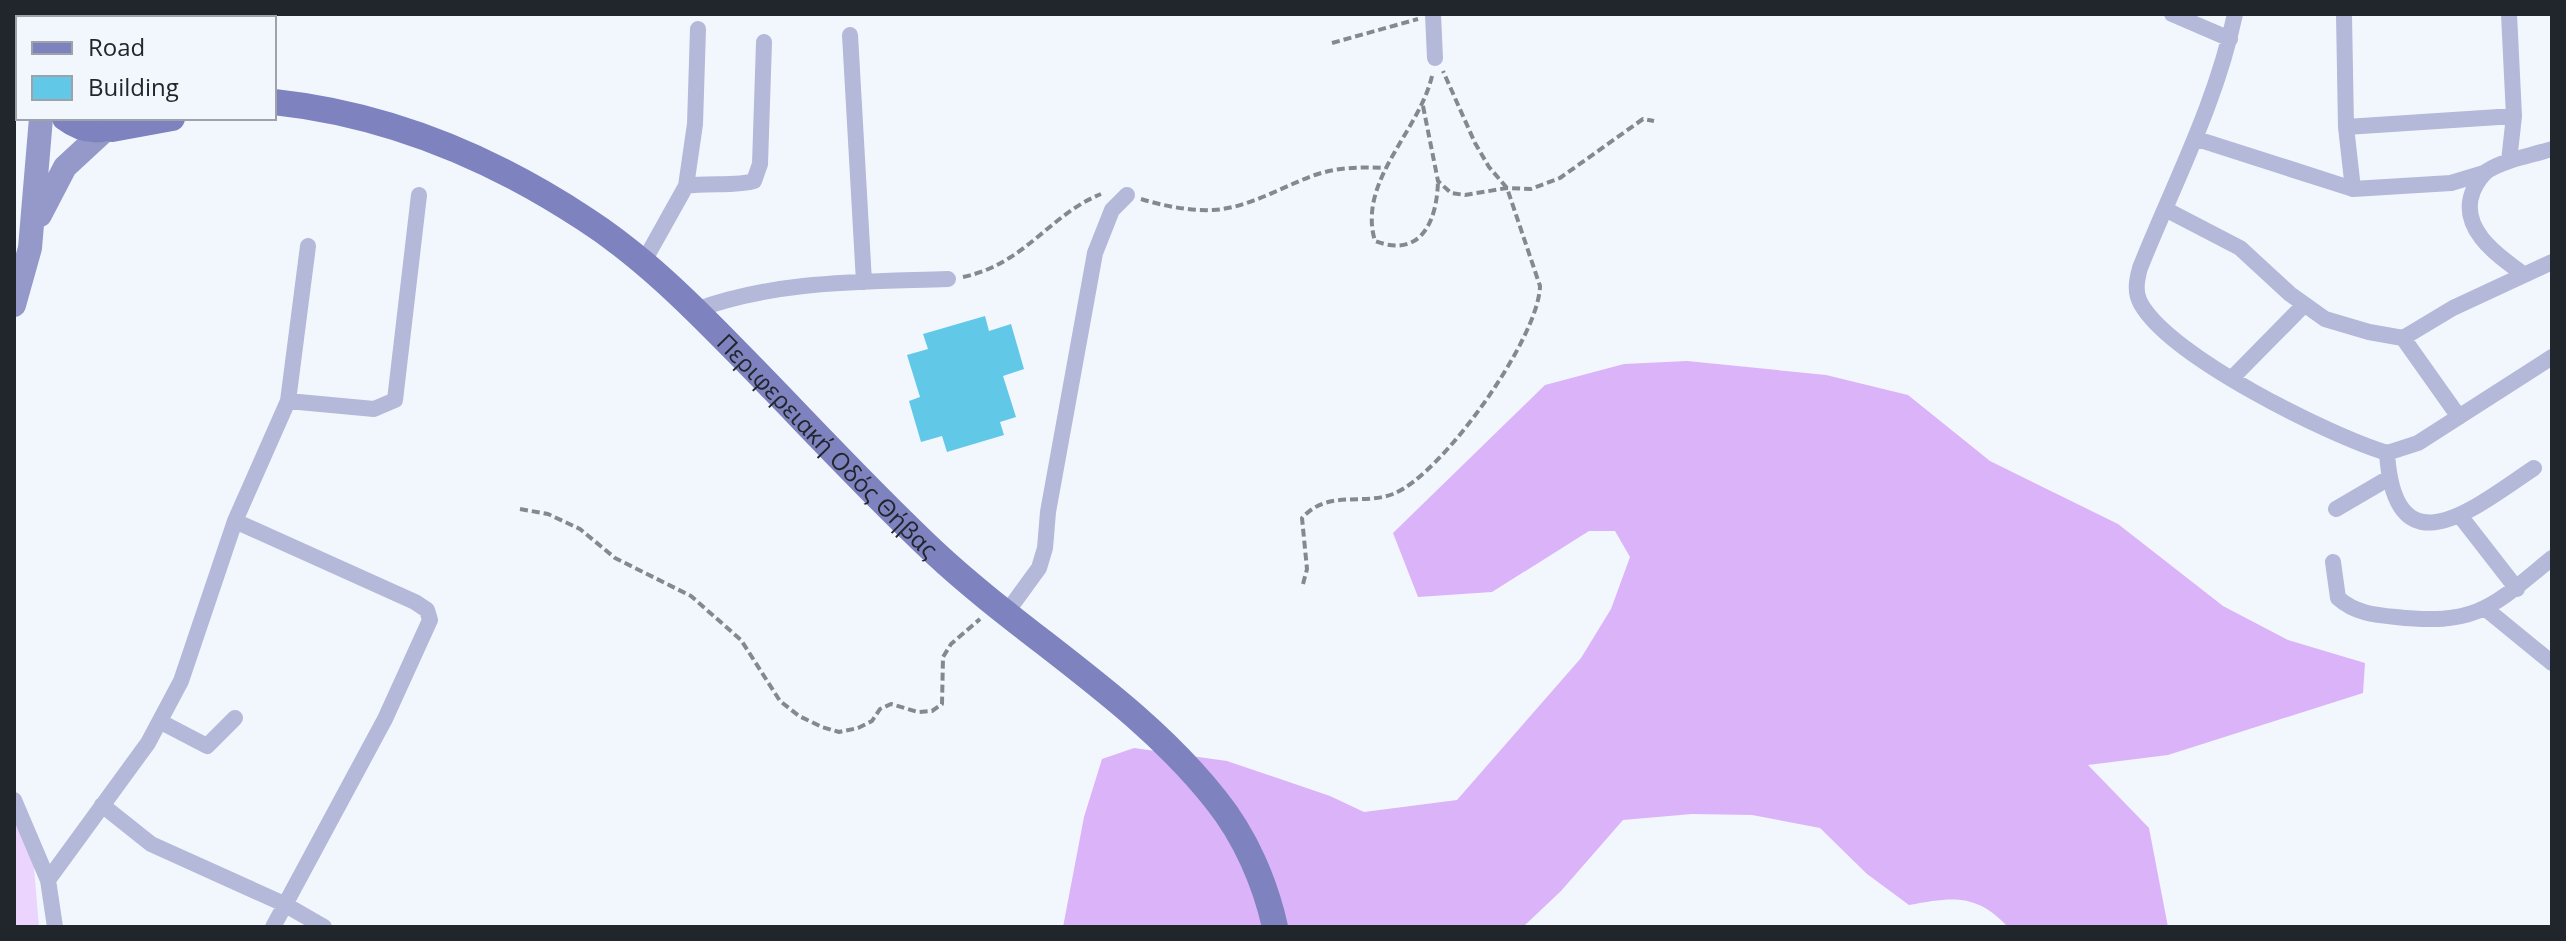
<svg xmlns="http://www.w3.org/2000/svg" width="2566" height="941" viewBox="0 0 2566 941" font-family="'Open Sans',sans-serif">
	<style>
		.green { fill: #ebd4fd }
		.forest { fill: #dbb3f9 }
		.building { fill: #61c8e8 }
		.lines { fill: none; stroke-linecap: round; stroke-linejoin: round }
		.path { stroke: #84898f; stroke-width: 4; stroke-dasharray: 8 4; stroke-linecap: butt }
		.minor { stroke: #b4b8d9; stroke-width: 16 }
		.tertiary { stroke: #b4b8d9; stroke-width: 20 }
		.secondary { stroke: #9599ca; stroke-width: 24 }
		.primary { stroke: #7e82be; stroke-width: 26 }
		.labels { text-anchor: middle; dominant-baseline: central; stroke-width: 8; stroke-linejoin: round; paint-order: stroke }
		.street-label { font-size: 24px; fill: #21262c; stroke: #f2f7fe }
	</style>
	<rect width="100%" height="100%" fill="#f2f7fe"/>
	<!-- green -->
	<path class="green" d="M14 822 33 856 39 927H14Z"/>
	<!-- forest -->
	<path class="forest" d="M1687 361 1826 375 1908 395 1990 461 2118 524 2223 606 2288 640 2365 663 2363 693 2168 755 2088 765 2149 828 2168 927H2008C1976 893 1953 897 1909 905L1867 874 1820 828 1752 815 1692 814 1623 820 1561 891 1523 927H1063L1084 817 1102 759 1134 748 1227 761 1330 796 1364 812 1457 800 1581 658 1611 609 1630 557 1615 531H1589L1492 592 1418 597 1393 533 1545 385 1624 364Z"/>
	<!-- building -->
	<path class="building" d="M985 316 989 331 1011 324 1024 369 1003 376 1016 417 1000 422 1004 435 947 452 942 436 921 442 909 401 920 397 907 355 928 349 923 334Z"/>
	<g class="lines">
		<!-- path -->
		<path class="path" d="M1332 43 1418 19
			M1432 76C1419 132 1357 181 1375 241 1422 259 1437 220 1438 181
			M1423 106 1438 181 1451 193 1465 195 1507 188 1531 189 1560 178 1643 119 1654 121
			M1141 199C1164 206 1189 211 1213 210 1250 208 1284 185 1318 174 1340 167 1362 167 1385 168
			M963 277C1025 264 1049 215 1101 194
			M520 509 548 514 580 529 615 558 691 596 741 640 780 701 799 716 822 727 839 732 858 728 872 721 880 709 891 704 918 712 932 711 942 704 943 657 951 644 980 619
			M1303 584 1307 569 1302 518C1328 489 1361 506 1393 494 1442 475 1539 338 1540 286L1507 188 1489 167 1475 143 1443 71"/>
		<!-- minor -->
		<path class="minor" d="M1433 14 1435 58
			M2172 14 2230 39
			M2235 14C2216 104 2174 183 2140 268 2137 279 2134 292 2141 304 2171 357 2328 435 2387 453L2418 443 2552 357
			M2344 14 2346 127 2353 189 2451 183 2484 173
			M2509 14 2514 116 2509 161
			M850 35 864 282
			M2346 127 2514 116
			M2197 139 2353 189
			M686 186C706 183 740 186 754 181L760 164 764 42
			M2165 209 2240 248 2290 294 2325 319 2369 332 2403 338 2453 308 2552 262
			M643 263 686 186 695 124 698 29
			M2523 274C2497 255 2458 228 2473 191 2476 184 2481 176 2487 171 2507 159 2530 156 2552 149
			M696 310C777 280 863 282 948 279
			M2403 338 2459 417
			M2233 377 2303 306
			M288 401 374 409 395 400 419 195
			M2387 453C2395 576 2477 506 2534 468
			M2336 509 2389 478
			M2461 517 2517 589
			M235 521 415 602 427 610 430 620 385 719 273 927
			M2333 562 2338 598C2355 613 2374 615 2396 617 2478 626 2493 606 2552 558
			M2486 609 2552 663
			M1007 612 1039 568 1045 548 1048 512 1095 253 1112 210 1127 195
			M161 722 207 746 235 718
			M14 800 48 880 55 927
			M102 805 151 844 284 904 324 927
			M48 880 148 743 181 681 235 521 288 401 308 246"/>
		<!-- tertiary -->
		<path class="tertiary" d="M42 17 51 14
			M14 35 18 32"/>
		<!-- secondary -->
		<path class="secondary" d="M40 215 65 167 105 130
			M14 305 30 248 41 118"/>
		<!-- primary -->
		<g class="primary">
			<path d="M27 14 28 18"/>
			<path d="M124 14 125 18"/>
			<path id="s1" d="M274 102C386 114 491 157 585 219 641 255 690 304 736 351 802 418 866 488 934 552 1025 637 1138 701 1216 800 1245 836 1265 882 1275 927"/>
			<path d="M65 118C86 134 107 132 128 118"/>
			<path d="M112 129 172 118"/>
		</g>
	</g>
	<g class="labels">
		<!-- street labels -->
		<g class="street-label">
			<text stroke="none"><textPath href="#s1" startOffset="668">Περιφερειακή Οδός Θήβας</textPath></text>
		</g>
	</g>
	<!-- border -->
	<rect width="2566" height="941" fill="none" stroke="#21262c" stroke-width="32"/>
	<!-- legend -->
	<rect x="16" y="16" width="260" height="104" fill="#f2f7fe" stroke="#9ea3aa" stroke-width="2"/>
	<rect x="32" y="42" width="40" height="12" fill="#7e82be" stroke="#9ea3aa" stroke-width="2"/>
	<text x="88" y="56" font-size="24" fill="#21262c">Road</text>
	<rect x="32" y="76" width="40" height="24" fill="#61c8e8" stroke="#9ea3aa" stroke-width="2"/>
	<text x="88" y="96" font-size="24" fill="#21262c">Building</text>
</svg>
